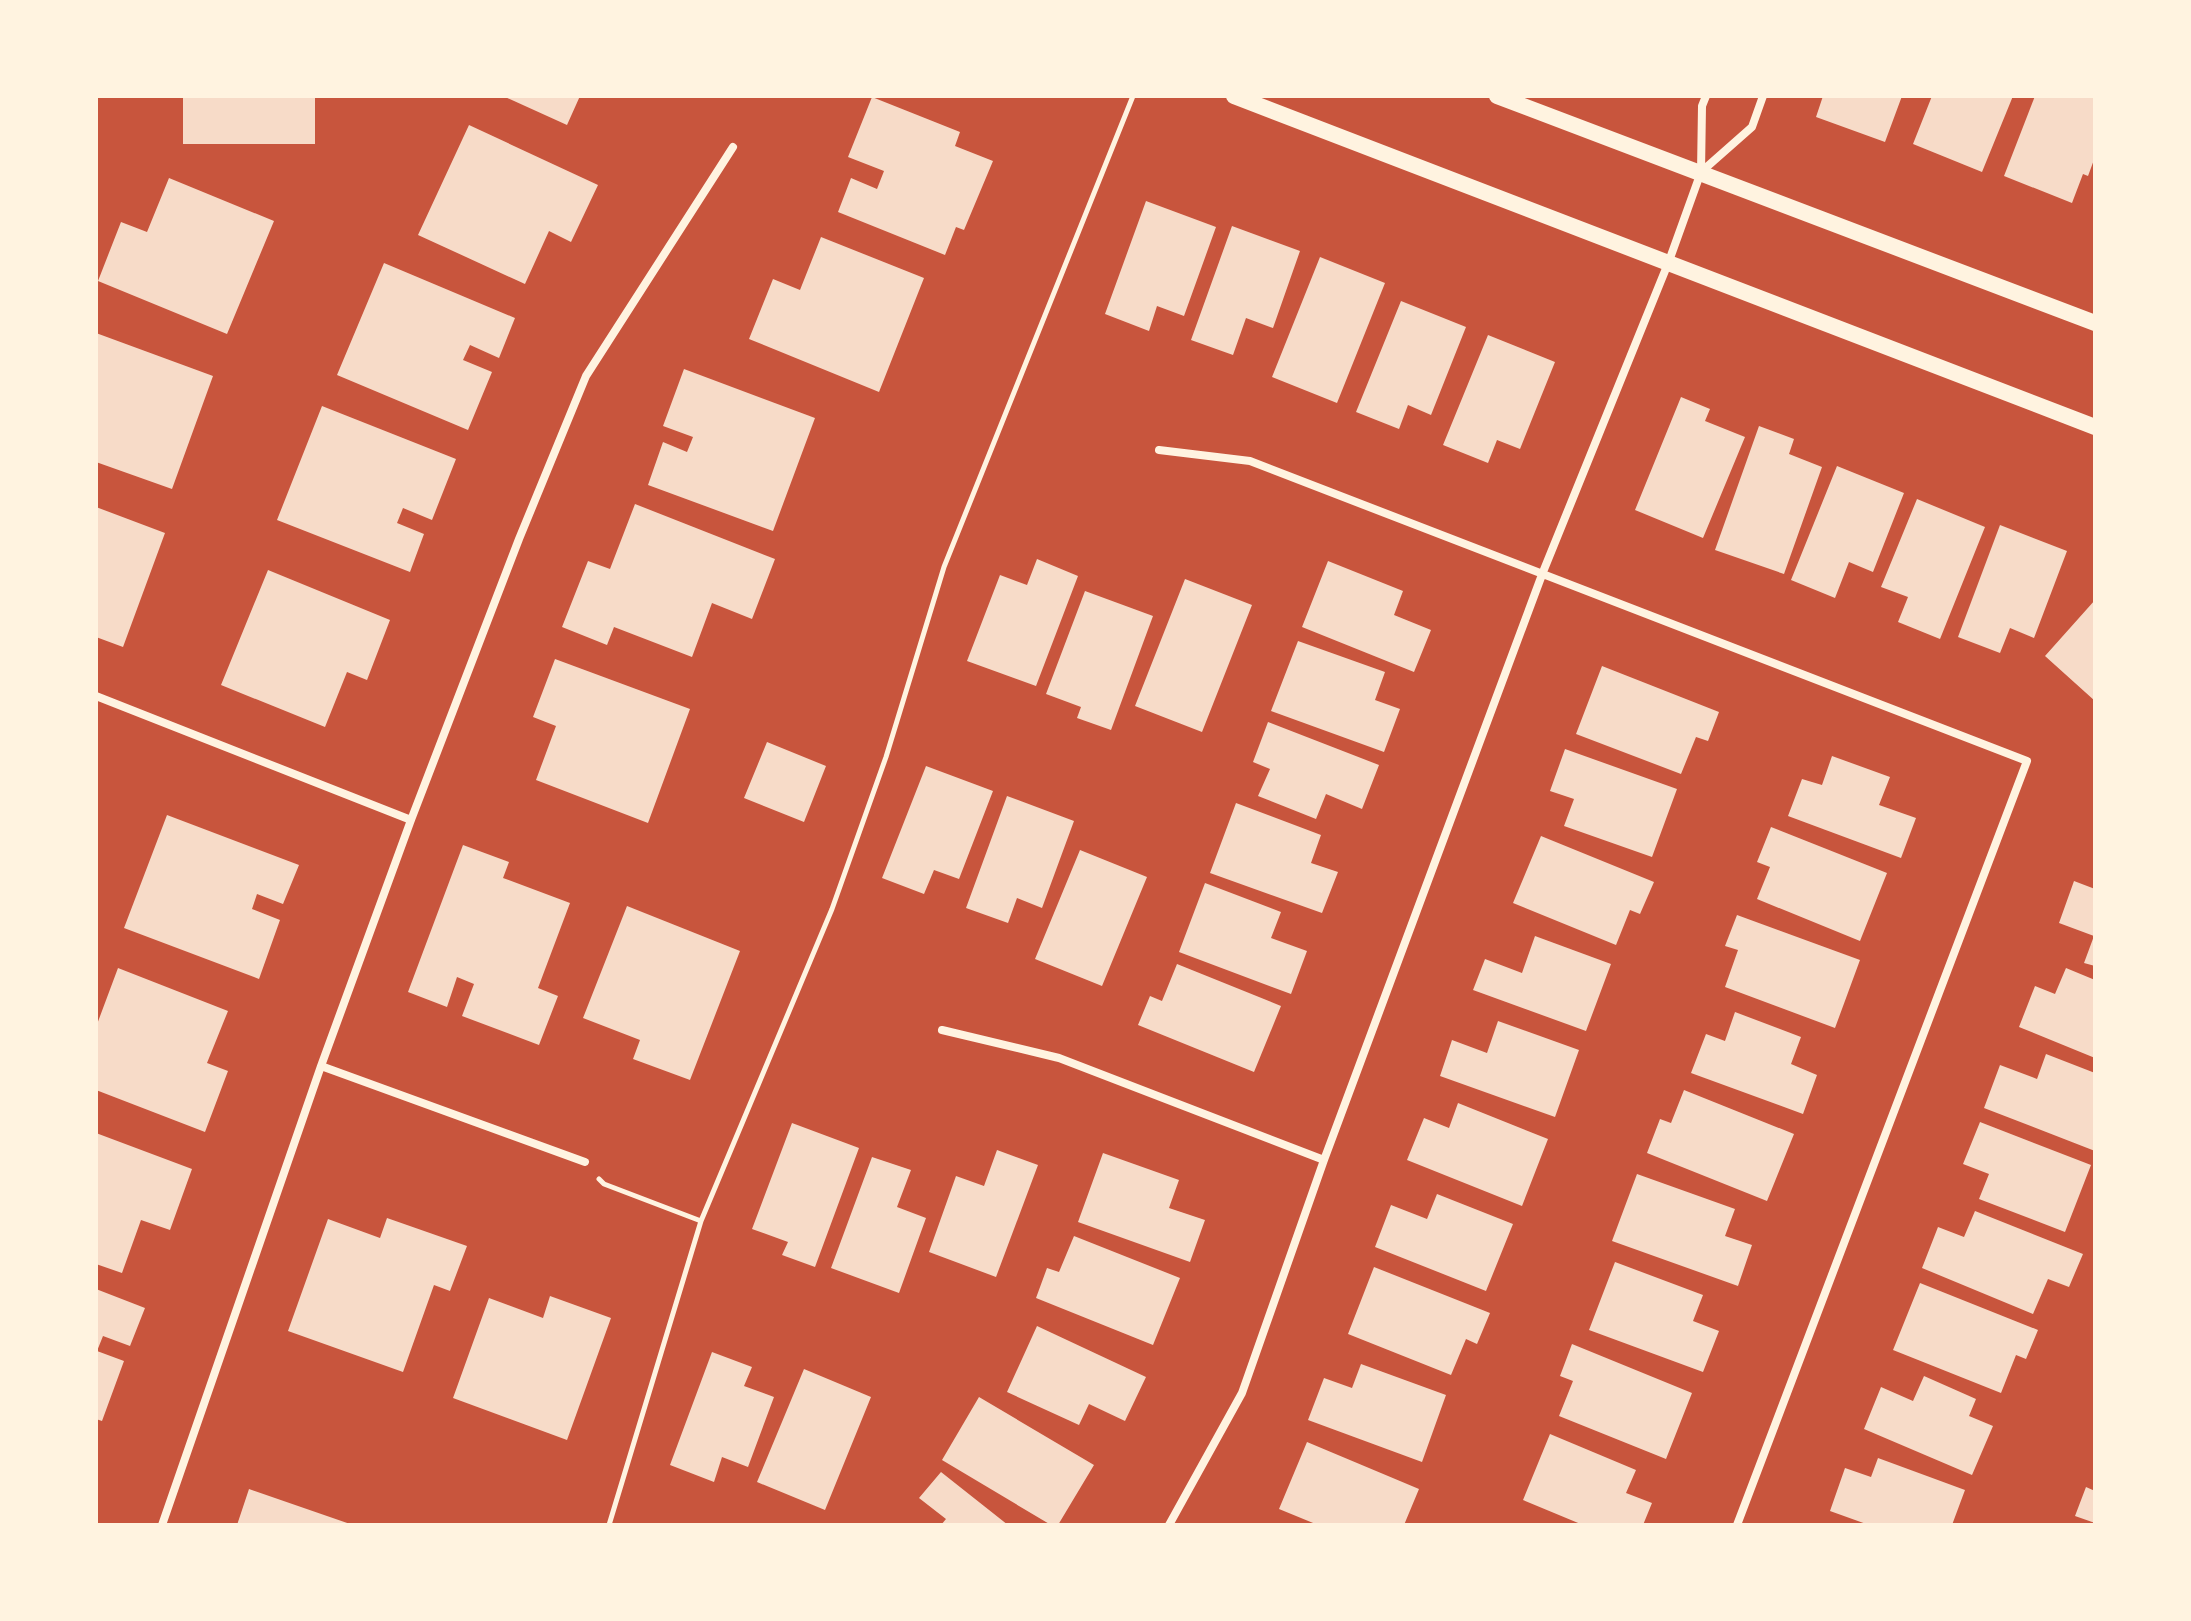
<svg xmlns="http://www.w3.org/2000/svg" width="2191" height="1621" viewBox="0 0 2191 1621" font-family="'IBM Plex Serif',serif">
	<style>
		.building { fill: #f7dbc8 }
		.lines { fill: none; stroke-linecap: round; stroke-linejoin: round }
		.path { stroke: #fff3e0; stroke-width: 5 }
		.minor { stroke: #fff3e0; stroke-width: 8 }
		.secondary { stroke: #fff3e0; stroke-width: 16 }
	</style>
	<rect width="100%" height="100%" fill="#c8553d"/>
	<!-- building -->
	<path class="building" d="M183 96H315V144H183Z
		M503 96H580L567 125Z
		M1823 96H1902L1885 142 1816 117Z
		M1932 96H2013L1982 172 1913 144Z
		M2035 96H2095V157L2088 176 2083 174 2072 203 2004 176Z
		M872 97 960 132 955 146 993 161 964 230 956 227 945 255 838 212 851 178 877 189 884 171 848 157Z
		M469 125 598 185 571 242 549 231 525 284 418 235Z
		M169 178 274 221 227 334 98 281 121 222 147 232Z
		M1146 201 1216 227 1184 316 1157 306 1149 331 1105 314Z
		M1232 226 1300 251 1273 328 1246 318 1233 355 1191 340Z
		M821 237 924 278 879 392 749 339 773 279 800 290Z
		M1320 257 1385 283 1337 403 1272 377Z
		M384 263 515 318 499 358 470 345 463 360 492 372 468 430 337 375Z
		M1401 301 1466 327 1431 415 1408 405 1399 429 1356 412Z
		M96 333 213 376 172 489 96 462Z
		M1488 335 1555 362 1520 449 1497 440 1488 463 1443 445Z
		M684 369 815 418 773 531 648 485 663 442 687 452 693 437 663 426Z
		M1681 397 1710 409 1705 421 1745 437 1703 538 1635 510Z
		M322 406 456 459 432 520 403 508 397 523 424 534 410 572 277 520Z
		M1759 426 1794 439 1789 454 1822 467 1784 574 1715 550Z
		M1837 466 1904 493 1873 572 1849 562 1835 598 1791 580Z
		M1917 499 1985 527 1940 639 1898 622 1908 597 1881 587Z
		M635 504 775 559 752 619 712 603 692 657 614 627 607 645 562 627 588 561 610 569Z
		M96 507 165 533 123 647 96 637Z
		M2000 525 2067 551 2034 638 2010 628 2000 653 1958 637Z
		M1037 559 1078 576 1036 686 967 661 1000 575 1027 585Z
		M1328 561 1403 591 1394 615 1431 630 1414 672 1302 627Z
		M268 570 390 620 367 680 347 672 325 727 221 685Z
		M1185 579 1252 605 1202 732 1135 706Z
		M1085 591 1153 616 1111 730 1077 718 1081 707 1046 694Z
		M2095 600V701L2045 656Z
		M1298 641 1385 672 1375 700 1400 709 1384 752 1271 711Z
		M555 659 690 709 648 823 536 780 556 726 533 717Z
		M1602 666 1719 712 1708 741 1696 737 1681 774 1576 734Z
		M1268 722 1379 765 1362 809 1326 794 1316 819 1258 796 1270 769 1253 762Z
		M767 742 826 766 804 822 744 798Z
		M1565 749 1677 789 1652 857 1564 826 1574 799 1550 791Z
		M1832 756 1890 777 1879 805 1916 818 1901 858 1788 816 1802 779 1822 785Z
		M926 766 993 791 959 879 934 870 924 894 882 878Z
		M1007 796 1074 821 1042 908 1017 898 1008 923 966 908Z
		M1236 803 1321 835 1311 863 1338 872 1322 913 1210 873Z
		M167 815 299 865 283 904 257 894 252 909 280 920 259 979 124 928Z
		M1771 827 1887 873 1860 941 1757 899 1770 867 1757 862Z
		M1541 836 1654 882 1640 914 1630 910 1616 945 1513 903Z
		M463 845 509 862 503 878 570 903 538 988 558 996 539 1045 462 1016 474 984 457 977 447 1007 408 992Z
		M1080 850 1147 877 1102 986 1035 959Z
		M2074 881 2095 889V966L2084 963 2094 936 2059 923Z
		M1205 883 1281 912 1271 938 1307 951 1291 994 1179 952Z
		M627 906 740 951 690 1080 633 1059 640 1040 583 1018Z
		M1737 915 1860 960 1835 1028 1725 987 1738 950 1725 946Z
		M1535 936 1611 964 1586 1031 1473 990 1485 959 1522 973Z
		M1177 964 1281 1006 1254 1072 1138 1025 1150 996 1162 1001Z
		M118 968 228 1011 207 1063 228 1071 205 1132 96 1090V1027Z
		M2066 968 2095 980V1058L2019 1027 2035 986 2055 994Z
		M1735 1012 1801 1037 1791 1064 1817 1075 1803 1114 1691 1073 1706 1034 1725 1041Z
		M1498 1021 1579 1050 1555 1117 1440 1076 1452 1040 1487 1053Z
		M2046 1054 2095 1073V1151L1984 1108 2000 1065 2037 1079Z
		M1684 1090 1794 1134 1767 1201 1647 1153 1660 1119 1671 1123Z
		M1458 1103 1548 1139 1522 1206 1407 1160 1424 1118 1449 1128Z
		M1980 1122 2091 1165 2065 1232 1979 1199 1989 1174 1963 1164Z
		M792 1123 859 1148 815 1267 782 1255 788 1242 752 1229Z
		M96 1133 192 1169 170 1230 141 1220 122 1273 96 1264Z
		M997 1150 1038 1165 996 1277 929 1252 956 1176 984 1186Z
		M1103 1153 1179 1180 1169 1208 1205 1220 1190 1262 1078 1222Z
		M872 1157 911 1170 897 1207 926 1218 899 1293 831 1268Z
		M1637 1174 1735 1209 1725 1236 1752 1245 1738 1286 1612 1241Z
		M1437 1194 1513 1224 1486 1291 1375 1247 1391 1205 1427 1219Z
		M1975 1211 2083 1254 2069 1287 2048 1279 2033 1314 1922 1268 1938 1227 1964 1237Z
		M387 1218 467 1246 450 1291 434 1285 403 1372 288 1331 328 1219 380 1238Z
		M1074 1236 1180 1278 1153 1345 1036 1298 1047 1268 1059 1272Z
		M1615 1262 1703 1295 1693 1321 1719 1331 1703 1372 1589 1330Z
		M1374 1267 1490 1313 1477 1344 1466 1339 1451 1375 1348 1334Z
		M1920 1283 2038 1330 2026 1359 2016 1355 2001 1393 1893 1350Z
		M96 1289 145 1308 130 1346 103 1336 97 1351 124 1361 102 1421 96 1419Z
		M550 1296 611 1318 567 1440 453 1398 489 1298 543 1318Z
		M1037 1326 1146 1377 1125 1421 1089 1404 1079 1425 1007 1392Z
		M1572 1344 1692 1393 1666 1459 1559 1416 1573 1381 1560 1376Z
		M712 1352 752 1367 744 1386 774 1397 748 1467 722 1457 714 1482 670 1465Z
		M1361 1364 1446 1395 1422 1462 1308 1420 1324 1378 1352 1388Z
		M804 1369 871 1397 825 1510 757 1482Z
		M1924 1376 1976 1399 1969 1416 1993 1426 1972 1475 1864 1429 1881 1387 1913 1401Z
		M979 1397 1094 1465 1058 1525H1051L942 1460Z
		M1550 1434 1636 1470 1626 1493 1652 1503 1643 1525H1583L1523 1500Z
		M1307 1442 1419 1489 1404 1525H1318L1279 1509Z
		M1878 1458 1965 1490 1952 1525H1869L1830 1511 1845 1468 1871 1477Z
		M941 1472 1008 1525H941L946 1519 919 1498Z
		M2086 1487 2095 1491V1523L2075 1516Z
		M249 1489 353 1525H237Z"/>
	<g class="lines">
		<!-- path -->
		<path class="path" d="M599 1179 604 1184 701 1221
			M609 1525 701 1221 832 909 886 757 944 567 1133 96"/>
		<!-- minor -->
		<path class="minor" d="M1701 172 1752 127 1763 96
			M1159 450 1250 461 2027 761 1737 1525
			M96 696 411 820
			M942 1030 1059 1058 1324 1160
			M321 1066 585 1162
			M162 1525 321 1066 411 820 519 539 586 376 733 147
			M1169 1525 1242 1393 1324 1160 1543 572 1669 261 1701 172 1702 106 1706 96"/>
		<!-- secondary -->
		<path class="secondary" d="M1234 96 2095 427
			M1497 96 2095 323"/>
	</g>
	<!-- border -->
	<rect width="2191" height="1621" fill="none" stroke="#fff3e0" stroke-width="196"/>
</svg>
